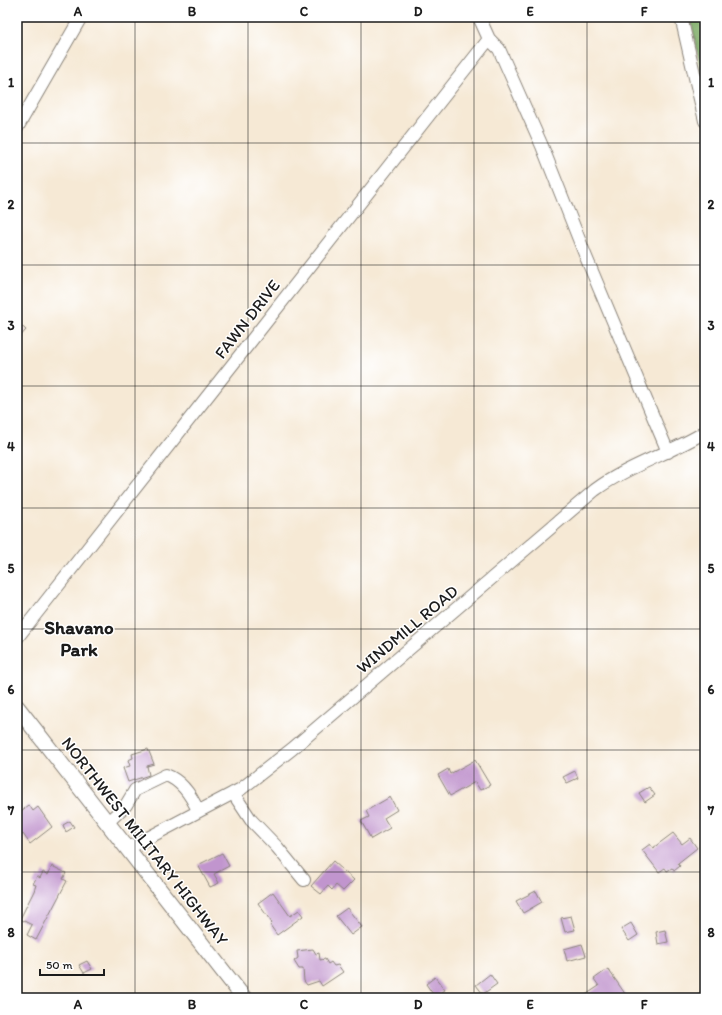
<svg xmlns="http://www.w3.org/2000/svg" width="722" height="1015" viewBox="0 0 722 1015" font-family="Itim,sans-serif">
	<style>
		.forest { fill: #7eac66; stroke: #4d6441 }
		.building { fill: #c195ce }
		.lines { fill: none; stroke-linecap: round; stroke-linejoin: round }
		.minor-casing { stroke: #898278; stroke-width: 14 }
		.major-casing { stroke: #898278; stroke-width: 17 }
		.minor { stroke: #fff; stroke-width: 12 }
		.major { stroke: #fff; stroke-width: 15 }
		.grid { fill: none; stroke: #1c1c1c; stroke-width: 1; stroke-opacity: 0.55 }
		.labels { text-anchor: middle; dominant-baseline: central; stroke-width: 3; stroke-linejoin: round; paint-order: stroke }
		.street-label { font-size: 17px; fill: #1c1c1c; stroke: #fff }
		.quarter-label { font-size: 19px; font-weight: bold; fill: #1c1c1c; stroke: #fff }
		.neatline { fill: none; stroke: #1c1c1c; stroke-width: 1.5 }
		.grid-label { font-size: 13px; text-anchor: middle; font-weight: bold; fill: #1c1c1c }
	</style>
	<rect width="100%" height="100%" fill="#fff"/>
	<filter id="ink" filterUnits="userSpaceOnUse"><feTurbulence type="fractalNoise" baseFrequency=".025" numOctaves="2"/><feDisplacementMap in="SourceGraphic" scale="8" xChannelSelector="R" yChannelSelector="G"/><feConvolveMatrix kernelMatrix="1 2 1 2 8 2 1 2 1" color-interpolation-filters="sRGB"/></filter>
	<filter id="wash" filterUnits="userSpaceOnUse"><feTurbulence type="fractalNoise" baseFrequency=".012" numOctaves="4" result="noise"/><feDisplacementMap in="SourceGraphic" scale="16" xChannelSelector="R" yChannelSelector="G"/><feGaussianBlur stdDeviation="0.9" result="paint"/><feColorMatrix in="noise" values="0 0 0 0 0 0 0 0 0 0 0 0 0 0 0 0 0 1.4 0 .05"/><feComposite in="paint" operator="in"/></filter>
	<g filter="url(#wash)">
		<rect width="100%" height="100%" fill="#f6e9d5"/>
		<!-- forest -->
		<path class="forest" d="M691 17H705V92L692 26Z"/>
		<g id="blocks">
			<!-- building -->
			<path class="building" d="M17 322 26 330 17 340Z
				M148 749 154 764 147 766 149 775 128 782 123 768 130 766 128 760 133 758 132 754Z
				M475 760 490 785 480 790 475 782 450 796 438 775 448 769 450 774Z
				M575 771 578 778 567 783 563 777Z
				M649 787 655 795 645 802 639 793Z
				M390 797 397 810 384 818 390 828 371 839 361 821 369 817 366 811Z
				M29 805 33 811 38 807 52 827 30 844 23 834 20 836 17 833V814Z
				M70 821 74 827 66 832 63 825Z
				M673 833 682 844 690 838 697 848 678 863 680 866 674 871 672 868 667 871 665 868 659 872 642 850 650 844 653 848Z
				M222 853 229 866 214 874 219 883 210 887 198 865Z
				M333 861 354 880 343 891 336 885 332 890 328 886 321 894 311 886Z
				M52 866 66 873 63 879 67 881 36 940 27 935 32 925 20 919 34 891 36 885 33 884 37 876 40 878 43 872 48 875Z
				M536 891 542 902 523 913 516 901Z
				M273 892 290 916 299 910 303 916 277 935 270 925 272 923 258 903Z
				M347 908 362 927 351 935 336 916Z
				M571 916 575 930 565 932 561 918Z
				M631 923 638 935 629 941 621 929Z
				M665 930 668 942 658 944 656 932Z
				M582 944 586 956 567 961 564 949Z
				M313 949 316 954 319 953 320 960 325 959 328 964 331 962 334 966 338 965 343 972 322 986 319 981 307 985 304 981 303 969H299L294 961 298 958 297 951Z
				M87 961 92 969 84 973 79 965Z
				M608 969 628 998H581L599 986 594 979Z
				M490 974 497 984 483 994 476 985Z
				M435 977 445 990 435 997 426 984Z"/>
		</g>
	</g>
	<g filter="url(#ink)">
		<use href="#blocks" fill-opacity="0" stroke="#898278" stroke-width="1"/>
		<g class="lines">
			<!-- minor casing -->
			<g class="minor-casing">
				<path id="minor" d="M479 17 489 39 499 49 542 146 586 257 668 452
					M681 17 705 121
					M17 128 81 17
					M17 638 489 39
					M233 793 251 820 277 847 304 880
					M107 823 126 805 135 790 166 775C182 781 192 797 198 811
					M127 849 241 789 292 749 595 490C629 465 669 454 705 432
					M704 998H705"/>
			</g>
			<!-- major casing -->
			<g class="major-casing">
				<path id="major" d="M17 707 244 998"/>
			</g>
			<!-- minor -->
			<use href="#minor" class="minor"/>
			<!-- major -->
			<use href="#major" class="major"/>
		</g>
	</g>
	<!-- grid -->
	<path class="grid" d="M135 17V998M248 17V998M361 17V998M474 17V998M587 17V998M17 143H705M17 265H705M17 386H705M17 508H705M17 629H705M17 750H705M17 872H705"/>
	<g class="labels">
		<!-- street labels -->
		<g class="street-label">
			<text transform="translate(247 319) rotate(-52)">FAWN DRIVE</text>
			<text transform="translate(407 629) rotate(-40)">WINDMILL ROAD</text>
			<text transform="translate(145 841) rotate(52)">NORTHWEST MILITARY HIGHWAY</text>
		</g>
		<!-- quarter labels -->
		<g class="quarter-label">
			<text x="79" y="627">Shavano<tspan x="79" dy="22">Park</tspan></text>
		</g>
	</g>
	<!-- margin -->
	<rect width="722" height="1015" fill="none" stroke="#fff" stroke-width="44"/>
	<!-- scale -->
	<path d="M40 969v6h64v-6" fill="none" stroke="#1c1c1c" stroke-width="2"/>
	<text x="46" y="969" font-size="12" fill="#1c1c1c" stroke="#ffffff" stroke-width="3" paint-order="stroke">50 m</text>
	<rect x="22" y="22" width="678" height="971" class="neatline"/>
	<g class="grid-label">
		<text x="78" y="16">A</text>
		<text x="192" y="16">B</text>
		<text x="304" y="16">C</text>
		<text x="418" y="16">D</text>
		<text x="530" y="16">E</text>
		<text x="644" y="16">F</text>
		<text x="11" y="87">1</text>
		<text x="711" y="87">1</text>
		<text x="11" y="209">2</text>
		<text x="711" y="209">2</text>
		<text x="11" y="330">3</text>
		<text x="711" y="330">3</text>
		<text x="11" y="451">4</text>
		<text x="711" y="451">4</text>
		<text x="11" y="573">5</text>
		<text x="711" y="573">5</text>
		<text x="11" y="694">6</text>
		<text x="711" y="694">6</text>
		<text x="11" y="815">7</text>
		<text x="711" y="815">7</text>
		<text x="11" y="937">8</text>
		<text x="711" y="937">8</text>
		<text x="78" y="1009">A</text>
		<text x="192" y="1009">B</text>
		<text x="304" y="1009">C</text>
		<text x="418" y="1009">D</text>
		<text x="530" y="1009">E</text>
		<text x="644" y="1009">F</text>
	</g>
</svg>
